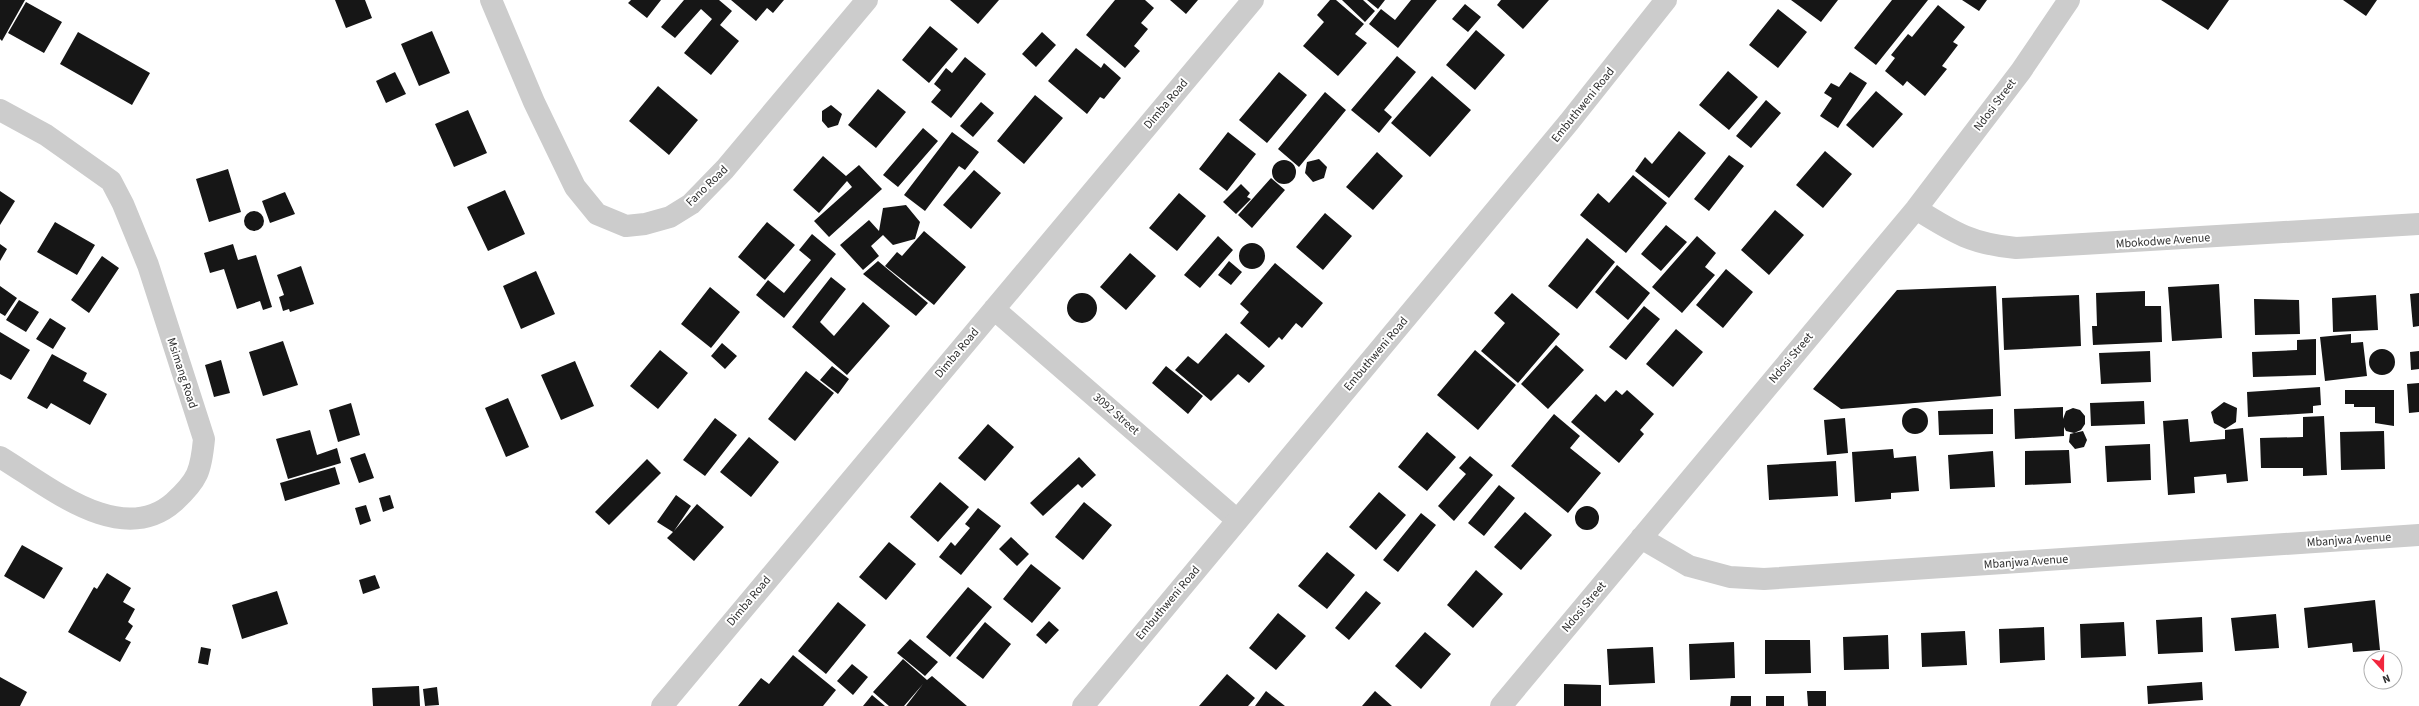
<svg xmlns="http://www.w3.org/2000/svg" width="2419" height="706" viewBox="0 0 2419 706" font-family="'Source Sans 3',sans-serif">
	<style>
		.building { fill: #161616 }
		.lines { fill: none; stroke-linecap: round; stroke-linejoin: round }
		.minor { stroke: #ccc; stroke-width: 22 }
		.tertiary { stroke: #ccc; stroke-width: 22 }
		.labels { text-anchor: middle; dominant-baseline: central; stroke-width: 4; stroke-linejoin: round; paint-order: stroke }
		.street-label { font-size: 12px; fill: #2f2f2f; stroke: #fff }
	</style>
	<rect width="100%" height="100%" fill="#fff"/>
	<!-- building -->
	<path class="building" d="M0 0H25L2 41 0 39Z
		M335 0H365L372 18 346 28Z
		M631 0H661L647 18 628 3Z
		M684 0H719L732 11 720 25 739 41 711 75 684 53 712 19 701 9 675 38 661 27Z
		M731 0H784L773 13 767 8 756 21Z
		M950 0H999L978 24Z
		M1115 0H1145L1154 8 1141 23 1148 29 1134 46 1140 51 1125 68 1086 35Z
		M1170 0H1198L1186 14Z
		M1330 0H1336L1364 24 1355 34 1367 43 1338 76 1303 46 1324 22 1317 15Z
		M1342 0H1363L1375 11 1365 22Z
		M1367 0H1385L1378 9Z
		M1411 0H1437L1398 48 1369 24 1381 9 1395 20Z
		M1501 0H1549L1523 29 1497 5Z
		M1791 0H1838L1821 22Z
		M1892 0H1928L1876 65 1854 48Z
		M1962 0H1987L1979 11Z
		M2161 0H2229L2208 30Z
		M2343 0H2377L2366 16Z
		M26 2 62 22 44 53 8 33Z
		M1465 4 1481 17 1468 32 1452 19Z
		M1938 5 1965 27 1953 42 1958 45 1942 66 1947 69 1925 96 1907 81 1903 86 1885 71 1895 58 1891 55 1908 34 1912 37Z
		M1778 9 1807 32 1778 68 1749 45Z
		M930 26 958 49 929 83 902 60Z
		M1476 30 1505 55 1475 90 1446 65Z
		M432 31 450 73 419 86 401 44Z
		M78 32 150 73 132 105 60 64Z
		M1042 32 1056 45 1036 67 1022 54Z
		M1076 48 1101 68 1104 63 1121 78 1104 99 1100 97 1087 114 1048 81Z
		M1397 56 1416 72 1384 110 1392 117 1379 133 1351 110Z
		M965 57 986 74 951 118 931 102 941 90 934 84 946 68 952 73Z
		M1728 71 1758 97 1729 130 1699 105Z
		M395 72 406 94 386 103 376 81Z
		M1279 72 1307 95 1267 143 1239 120Z
		M1850 72 1867 83 1838 128 1820 116 1832 98 1824 93 1831 83 1839 87Z
		M1432 76 1471 110 1430 157 1391 123Z
		M658 86 698 120 669 155 629 121Z
		M878 89 906 112 876 148 848 125Z
		M1876 91 1903 114 1873 148 1846 125Z
		M1325 92 1346 110 1299 167 1278 149Z
		M1035 95 1063 118 1024 164 997 141Z
		M1766 100 1781 113 1751 148 1736 136Z
		M981 102 994 113 973 137 960 126Z
		M831 105 842 114 838 125 828 128 822 121V111Z
		M468 110 487 153 454 167 435 124Z
		M923 128 938 141 898 187 883 175Z
		M1679 131 1706 153 1669 198 1635 171 1645 157 1652 164Z
		M952 132 979 152 965 170 959 166 925 211 904 195Z
		M1228 132 1256 154 1227 191 1199 169Z
		M1825 151 1852 174 1823 208 1796 185Z
		M1377 152 1403 176 1373 210 1346 187Z
		M1729 155 1744 166 1709 211 1694 199Z
		M823 156 846 176 859 165 882 189 829 237 814 221 852 187 847 181 819 213 793 190Z
		M1319 159 1327 167 1324 178 1313 182 1305 173 1307 162Z
		M1272 172a12 12 0 1 1 24 0a12 12 0 1 1-24 0Z
		M228 169 241 212 209 222 196 179Z
		M974 170 1001 193 971 229 943 205Z
		M1633 175 1667 203 1626 253 1580 215 1598 193 1609 203Z
		M1271 178 1285 190 1252 228 1238 215Z
		M1241 184 1250 193 1247 197 1251 199 1236 214 1223 202Z
		M505 190 525 234 488 251 467 207Z
		M0 191 15 201 0 225Z
		M285 192 295 214 270 223 262 201Z
		M1179 193 1206 216 1177 251 1149 228Z
		M906 205 920 222 915 239 893 245 883 235 871 246 879 256 863 270 840 245 869 220 879 231 883 208Z
		M1775 210 1804 235 1769 275 1741 250Z
		M244 221a10 10 0 1 1 20 0a10 10 0 1 1-20 0Z
		M1325 213 1352 236 1323 270 1296 247Z
		M55 222 95 245 77 275 37 252Z
		M767 222 795 245 765 280 738 257Z
		M1666 225 1687 242 1661 271 1641 254Z
		M924 231 966 267 934 305 885 266 897 252 902 256Z
		M812 234 836 254 784 318 756 295 768 280 784 293 811 260 799 250Z
		M1218 236 1233 250 1200 288 1184 275Z
		M1697 236 1716 253 1705 267 1715 275 1682 313 1652 287Z
		M1587 238 1615 262 1577 309 1548 286Z
		M1239 256a13 13 0 1 1 26 0a13 13 0 1 1-26 0Z
		M0 244 7 249 0 261Z
		M233 244 238 260 256 255 272 307 263 310 260 301 237 309 224 269 210 273 204 253Z
		M1130 253 1156 276 1126 310 1100 287Z
		M102 256 119 268 89 313 71 300Z
		M878 261 928 303 916 316 863 274Z
		M1229 261 1242 272 1231 285 1218 275Z
		M1275 263 1323 303 1302 328 1296 323 1282 340 1279 337 1269 348 1240 323 1249 312 1240 304Z
		M1617 265 1650 293 1628 320 1595 292Z
		M301 266 314 304 290 312 289 309 283 311 279 297 284 295 277 275Z
		M1726 269 1753 292 1723 328 1696 305Z
		M536 271 555 314 521 329 503 286Z
		M831 277 846 289 820 322 834 336 863 302 890 326 847 375 792 327Z
		M2219 284 2222 338 2172 341 2168 287Z
		M0 286 17 298 5 316 0 313Z
		M1996 286 2001 396 1841 409 1813 389 1897 290Z
		M710 287 740 312 711 348 681 324Z
		M2145 291V306H2161L2162 342 2093 345 2092 326H2097L2096 293Z
		M1512 293 1560 334 1518 383 1481 351 1505 323 1494 313Z
		M2419 293V326L2413 327 2410 294Z
		M1067 308a15 15 0 1 1 30 0a15 15 0 1 1-30 0Z
		M2079 295 2081 346 2004 350 2002 298Z
		M2376 295 2378 330 2333 332 2332 298Z
		M2254 299 2299 300 2300 334 2255 335Z
		M19 300 39 312 26 332 6 320Z
		M1644 306 1660 319 1626 360 1609 347Z
		M50 318 66 328 53 349 36 339Z
		M1676 329 1703 352 1673 387 1646 364Z
		M0 332 30 350 11 380 0 374Z
		M1226 333 1265 366 1249 383 1238 374 1211 401 1175 370 1188 356 1202 367 1198 364Z
		M2351 334V343L2363 342 2367 376 2325 381 2320 337Z
		M2316 339V375L2253 377 2252 352 2297 350V340Z
		M283 341 298 385 263 396 249 352Z
		M722 343 737 356 725 369 711 356Z
		M1556 345 1584 370 1548 409 1521 384Z
		M2369 362a13 13 0 1 1 26 0a13 13 0 1 1-26 0Z
		M660 350 688 373 658 409 630 386Z
		M1475 350 1516 385 1478 430 1437 395Z
		M2150 351 2151 382 2101 384 2099 353Z
		M2419 351V369L2411 370 2410 352Z
		M52 354 87 373 83 381 107 394 90 425 51 403 47 409 27 398Z
		M221 360 230 393 214 397 205 365Z
		M575 361 594 406 561 420 541 375Z
		M832 366 849 379 838 394 820 380Z
		M1166 366 1203 396 1188 414 1152 383Z
		M806 371 834 393 795 441 768 419Z
		M2419 383V412L2409 413 2407 384Z
		M2320 387 2321 405 2313 406V413L2248 417 2247 392Z
		M1616 390 1622 395 1627 390 1654 414 1640 430 1644 434 1619 463 1571 422 1596 394 1605 402Z
		M2345 390H2394V426L2375 423V407H2354V404H2345Z
		M508 398 529 447 506 457 485 408Z
		M2144 401 2145 424 2091 426 2090 403Z
		M2224 402 2237 408 2236 422 2225 429 2214 423 2211 412Z
		M351 403 360 435 338 442 329 410Z
		M2063 407V419L2066 411 2073 408 2080 410 2085 416V424L2081 430 2074 433 2083 431 2087 440 2084 447 2075 449 2069 442 2070 434 2074 433 2066 431 2064 427V436L2015 439 2014 409Z
		M1902 421a13 13 0 1 1 26 0a13 13 0 1 1-26 0Z
		M1993 409V434L1939 435 1938 411Z
		M1554 414 1580 436 1570 448 1601 473 1568 513 1511 466Z
		M2324 416 2327 475 2303 476V468H2261L2260 438 2303 437V417Z
		M715 418 737 435 705 476 683 460Z
		M1845 418 1848 453 1827 455 1824 420Z
		M2188 419 2190 442 2225 439V430L2243 428 2248 481 2227 483 2226 474 2194 477 2195 493 2168 495 2163 421Z
		M988 424 1014 447 985 481 958 458Z
		M310 430 317 455 337 448 341 463 288 479 276 439Z
		M2384 431 2385 469 2341 470 2340 432Z
		M1427 432 1456 457 1427 491 1398 467Z
		M749 437 779 462 751 497 720 472Z
		M2150 444 2151 480 2107 482 2105 446Z
		M1893 449 1894 458 1916 456 1919 491 1891 493V499L1855 502 1852 452Z
		M2069 450 2071 483 2025 485V451Z
		M1993 451 1995 487 1950 489 1948 455Z
		M365 453 374 478 359 483 350 458Z
		M1470 456 1493 475 1454 521 1438 506 1466 474 1459 468Z
		M1079 457 1096 475 1082 488 1078 484 1043 516 1030 503Z
		M647 459 661 473 609 525 595 512Z
		M1836 461 1838 496 1769 500 1767 465Z
		M335 467 340 484 285 501 280 483Z
		M940 482 969 507 938 542 910 517Z
		M1499 485 1515 498 1484 536 1468 523Z
		M1379 492 1406 515 1376 550 1349 527Z
		M390 495 394 508 383 512 379 498Z
		M676 495 691 506 674 531 697 504 724 527 694 561 667 538 673 532 657 522Z
		M1084 502 1112 525 1083 560 1055 537Z
		M366 505 371 521 360 525 355 508Z
		M1575 518a12 12 0 1 1 24 0a12 12 0 1 1-24 0Z
		M978 508 1001 526 961 575 939 557 951 542 955 546 970 528 965 524Z
		M1525 512 1552 535 1521 570 1494 547Z
		M1421 513 1436 525 1398 572 1383 560Z
		M1011 537 1029 554 1017 566 999 549Z
		M889 542 916 564 886 600 859 577Z
		M22 545 63 568 44 599 4 576Z
		M1327 552 1355 575 1327 609 1298 586Z
		M1031 564 1061 588 1032 623 1003 599Z
		M1476 570 1503 594 1473 628 1447 605Z
		M107 573 131 588 123 602 135 609 128 622 133 626 125 639 131 642 120 662 68 632 94 587 97 589Z
		M375 575 380 588 363 594 359 580Z
		M968 587 992 607 950 657 926 637Z
		M277 591 288 624 242 639 232 605Z
		M1366 591 1381 603 1349 640 1335 628Z
		M2375 600 2380 650 2353 652 2352 643 2308 648 2304 608Z
		M838 602 866 625 826 674 798 651Z
		M1278 613 1306 636 1276 670 1249 648Z
		M2276 614 2279 648 2235 651 2231 618Z
		M2202 617 2203 652 2158 654 2156 620Z
		M1049 621 1059 630 1046 644 1036 635Z
		M985 622 1011 644 983 679 956 658Z
		M2124 622 2126 656 2081 658 2080 624Z
		M2044 627 2045 660 2000 663 1999 629Z
		M1965 631 1967 665 1922 667 1921 633Z
		M1425 632 1451 654 1421 689 1395 666Z
		M1888 635 1889 669 1844 670 1843 637Z
		M910 639 938 662 925 676 897 653Z
		M1765 640H1810L1811 673 1765 674Z
		M1734 642 1735 678 1690 680 1689 644Z
		M201 647 211 649 208 665 198 663Z
		M1653 647 1655 683 1609 685 1607 649Z
		M793 655 836 690 823 706H738L761 678 769 684Z
		M903 659 927 680 932 676 967 706H906L923 684 904 706H889L873 692Z
		M852 664 868 677 853 695 837 681Z
		M1227 674 1255 698 1248 706H1199Z
		M0 677 27 692 20 706H0Z
		M2202 682 2203 700 2148 704 2147 686Z
		M1564 684 1601 685V706H1564Z
		M419 686 420 706H373L372 688Z
		M437 687 439 705 425 706 423 689Z
		M1266 691 1285 706H1255Z
		M1375 691 1392 706H1362Z
		M1807 691H1826V706H1808Z
		M872 695 885 706H863Z
		M1731 696H1751V706H1730Z
		M1766 696H1784V706H1766Z"/>
	<g class="lines">
		<!-- minor -->
		<path class="minor" d="M491 0 534 102 575 187 597 214 626 226 645 224 670 217 691 204 725 169 867 0
			M0 110 46 135 111 181 123 204 148 265 204 439C201 471 198 480 174 502 121 549 47 485 0 457
			M1916 209C1953 232 1971 244 2016 248L2419 224
			M994 309 1237 520
			M1641 538 1689 566 1730 577 1764 579 2419 535
			M662 706 1253 0
			M1501 706 1916 209 2021 71 2069 0"/>
		<!-- tertiary -->
		<path class="tertiary" d="M1083 706 1569 122 1666 0"/>
	</g>
	<g class="labels">
		<!-- street labels -->
		<g class="street-label">
			<text transform="translate(1166 104) rotate(-50)">Dimba Road</text>
			<text transform="translate(1583 105) rotate(-51)">Embuthweni Road</text>
			<text transform="translate(1995 105) rotate(-53)">Ndosi Street</text>
			<text transform="translate(707 186) rotate(-44)">Fano Road</text>
			<text transform="translate(2163 241) rotate(-4)">Mbokodwe Avenue</text>
			<text transform="translate(957 353) rotate(-50)">Dimba Road</text>
			<text transform="translate(1376 354) rotate(-50)">Embuthweni Road</text>
			<text transform="translate(1791 358) rotate(-50)">Ndosi Street</text>
			<text transform="translate(182 373) rotate(72)">Msimang Road</text>
			<text transform="translate(1116 414) rotate(41)">3092 Street</text>
			<text transform="translate(2349 540) rotate(-4)">Mbanjwa Avenue</text>
			<text transform="translate(2026 562) rotate(-4)">Mbanjwa Avenue</text>
			<text transform="translate(749 601) rotate(-50)">Dimba Road</text>
			<text transform="translate(1168 603) rotate(-50)">Embuthweni Road</text>
			<text transform="translate(1584 607) rotate(-50)">Ndosi Street</text>
		</g>
	</g>
	<!-- north arrow -->
	<g transform="translate(2383 670) rotate(159)"><circle r="19" fill="#ffffff" stroke="#acacac"/>
	<path d="M0-3L7 15L0 10L-7 15Z" fill="#f1263d"/>
	<text y="-6" font-size="11" font-weight="bold" text-anchor="middle" fill="#2f2f2f">N</text>
	</g>
</svg>
